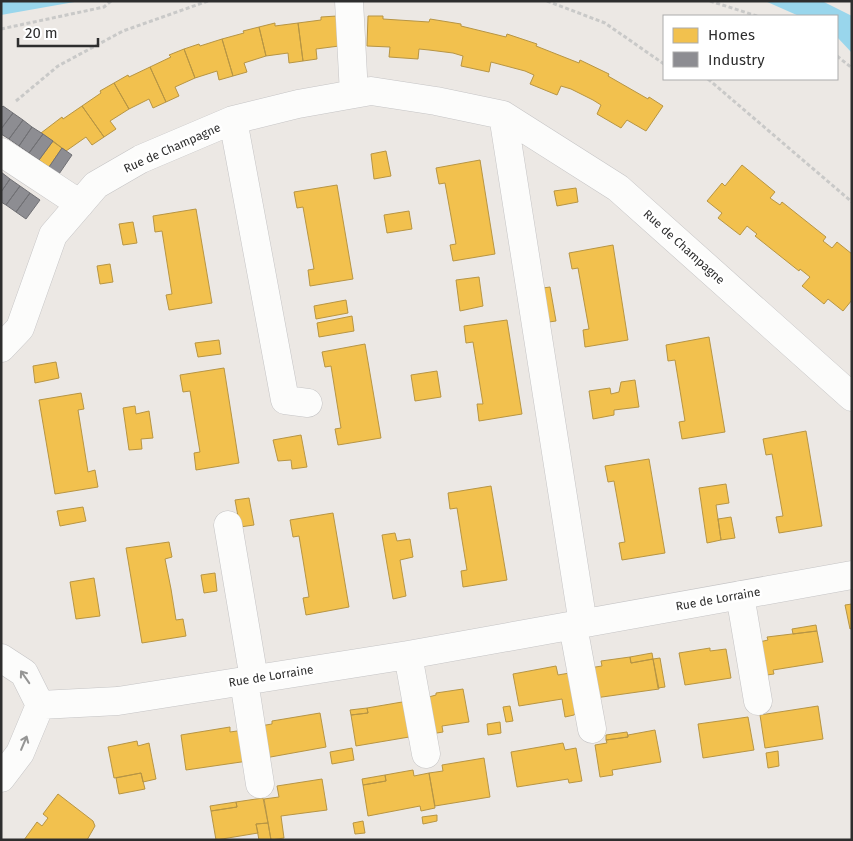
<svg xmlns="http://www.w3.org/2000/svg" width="853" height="841" viewBox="0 0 853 841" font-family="'Fira Sans',sans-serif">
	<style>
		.water { fill: #99d6ec }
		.homes { fill: #f2c14e; stroke: #b79544 }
		.industry { fill: #8d8d92; stroke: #707074 }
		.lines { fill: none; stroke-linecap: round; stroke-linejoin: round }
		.minor-casing { stroke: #c5c4c5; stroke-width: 29 }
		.path { stroke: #c9c9c8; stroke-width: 3; stroke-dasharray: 4 2.5; stroke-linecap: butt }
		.minor { stroke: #fcfcfb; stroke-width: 28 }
		.oneway { stroke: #959594 }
		.labels { text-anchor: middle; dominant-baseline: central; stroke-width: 5; stroke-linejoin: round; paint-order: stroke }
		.street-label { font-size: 12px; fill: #2e2e2e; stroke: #fff }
	</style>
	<rect width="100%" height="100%" fill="#ece8e4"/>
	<!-- water -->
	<path class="water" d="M1 1H80L1 15Z
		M765 1H822L852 16V53L837 37V16H799Z"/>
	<!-- homes -->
	<path class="homes" d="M337 16 339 46 316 49 317 59 303 61 298 23 321 20V17Z
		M368 16H383V19L429 22 430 19 461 24V26L506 37 507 34 537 44 536 46 579 63 580 60 609 74 608 76 648 99 649 97 663 106 646 131 627 120 621 128 597 114 601 105 593 100 571 89 561 86 557 95 530 84 534 75 525 71 491 62 489 72 461 66 463 56 453 53 429 50 419 49 418 59 389 57 390 47 367 46Z
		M275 23V26L298 23 303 61 289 63 288 53 266 56 259 27Z
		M259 27 266 56 244 63 247 72 233 76 222 39 244 33 243 31Z
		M222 39 233 76 219 80 217 71 195 78 184 49 199 44 200 46Z
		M184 49 195 78 175 87 179 96 166 102 150 67 171 57 169 55Z
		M150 67 166 102 153 108 149 99 129 109 114 83 128 75 129 77Z
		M114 83 129 109 110 121 116 129 104 137 82 106 101 93 100 91Z
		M82 106 104 137 92 145 86 137 66 151 41 133 62 117 63 119Z
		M53 141 62 148 49 167 39 160Z
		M386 151 391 176 374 179 371 154Z
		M480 160 495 254 453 261 450 245 456 244 445 183 439 184 436 168Z
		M742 165 775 192 770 198 780 205 782 202 826 237 823 241 832 248 837 242 852 254V300L843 311 828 299 824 304 802 286 810 277 800 269 799 271 755 236 757 234 747 226 740 235 718 218 722 213 707 201 722 183 725 186Z
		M337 185 353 279 310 286 308 270 314 269 303 207 297 208 294 192Z
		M576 188 578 202 557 206 554 191Z
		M196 209 212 303 169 310 166 295 172 294 162 231 155 232 153 216Z
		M409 211 412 229 387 233 384 215Z
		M133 222 137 243 123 245 119 224Z
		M613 245 628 340 585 347 583 330 589 329 578 268 572 269 569 253Z
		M110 264 113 282 100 284 97 266Z
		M479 277 483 306 460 311 456 280Z
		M550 287 556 321 542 323 536 289Z
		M346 300 348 313 316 319 314 306Z
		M352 316 354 331 319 337 317 323Z
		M507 320 522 414 479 421 477 404H483L473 342 466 343 464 326Z
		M709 337 725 432 682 439 679 422 685 421 675 360 668 361 666 345Z
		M219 340 221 354 198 357 195 343Z
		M365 344 381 438 338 445 335 429 341 428 331 366 325 367 322 352Z
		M56 362 59 378 35 383 33 366Z
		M224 368 239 463 196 470 194 453 200 452 190 391 183 392 180 375Z
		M437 371 441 397 415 401 411 375Z
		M635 380 639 407 614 410V415L593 419 589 391 610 388 611 394 619 392 621 382Z
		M81 393 84 409 78 410 88 472 95 470 98 487 55 494 39 400Z
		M135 406 136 414 149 411 153 438 141 439 142 449 129 450 123 408Z
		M806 431 822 526 779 533 776 517 783 516 772 454 766 455 763 439Z
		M301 435 307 467 292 469 291 460 278 461 273 440Z
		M649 459 665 553 622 560 619 543 625 542 614 481 608 482 605 466Z
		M726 484 729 503 716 505 721 540 707 543 699 488Z
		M491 486 507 580 463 587 461 571 467 570 462 540 457 508 450 509 448 493Z
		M249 498 254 525 240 527 235 500Z
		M83 507 86 521 60 526 57 511Z
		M333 513 349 607 306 615 303 598 309 597 304 566 299 536 293 537 290 520Z
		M731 517 735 538 721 540 718 519Z
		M395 533 397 541 410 539 413 557 400 560 406 596 393 599 382 535Z
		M169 542 172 557 165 559 171 589 176 620 183 619 186 636 142 643 126 548Z
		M215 573 217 591 204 593 201 575Z
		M94 578 100 616 76 619 70 582Z
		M852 604V628L850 629 845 605Z
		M816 625 817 631 793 634 792 629Z
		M817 631 823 662 773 670 774 674 760 676 755 643 768 640 767 637Z
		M710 648V651L726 649 731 678 685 685 679 653Z
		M652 653 653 659 631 663 630 657Z
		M630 657 631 663 653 659 659 689 595 698 589 668 602 666 601 661Z
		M660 658 665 687 658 688 653 659Z
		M556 666 558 675 575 672 580 708 574 715 565 717 562 699 519 706 513 674Z
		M463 689 469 722 442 726 443 732 431 734 425 698 436 695V693Z
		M408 701 415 736 356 746 351 715 368 713 367 708Z
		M510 706 513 721 506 722 503 707Z
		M818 706 823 739 765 748 760 715Z
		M367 708 368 713 351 715 350 710Z
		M320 713 326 747 265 758 260 726 272 724V721Z
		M748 717 754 750 703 758 698 724Z
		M500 722 501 733 488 735 487 724Z
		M230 727V732L244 730 248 761 186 770 181 735Z
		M655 730 661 762 612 770 613 775 600 777 595 745 607 743 606 740 628 737V735Z
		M627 732 628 737 606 740V735Z
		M137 741 138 746 149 743 156 779 143 782 141 773 114 778 108 747Z
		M563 743 565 750 576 748 582 781 569 783 568 779 517 787 511 752Z
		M352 748 354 760 332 764 330 752Z
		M778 751 779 766 768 768 766 753Z
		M484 758 490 797 435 806 429 773 443 771 442 765Z
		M413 770 414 776 429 773 435 808 421 811 420 806 368 816 363 785 386 781 385 775Z
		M141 773 145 789 119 794 116 778Z
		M385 775 386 781 363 785 362 779Z
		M322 779 327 810 281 816 284 838 271 840 264 799 279 797 277 786Z
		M58 794 93 821 95 826 87 840H24L37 822 42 826 48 818 43 814Z
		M263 798 268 823 256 824 258 833 216 840 211 811 237 807 236 802Z
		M236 802 237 807 211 811 210 806Z
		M437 815V821L423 824 422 817Z
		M363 821 365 833 355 834 353 823Z
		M268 823 271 840H259L256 824Z"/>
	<!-- industry -->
	<path class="industry" d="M3 106 13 113 1 129V108Z
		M13 113 23 120 9 139 1 134V129Z
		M23 120 32 127 19 146 9 139Z
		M32 127 43 134 29 153 19 146Z
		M43 134 53 141 39 160 29 153Z
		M62 148 72 155 59 174 49 167Z
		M1 172 10 179 1 192Z
		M10 179 20 186 6 205 1 202V192Z
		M20 186 30 193 16 212 6 205Z
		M30 193 40 200 26 219 16 212Z"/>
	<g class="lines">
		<!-- minor casing -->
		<g class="minor-casing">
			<path id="minor" d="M349 1 354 94
				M503 115 583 624
				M233 120 285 400 308 403
				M1 152 80 204
				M1 348 20 328 53 235 96 185 141 159 233 120 298 104 371 91 436 101 503 115 618 188 852 397
				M228 525 254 679
				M740 595 758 701
				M573 626 592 729
				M408 655 426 754
				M1 658 24 673 40 705
				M244 681 260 784
				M40 705 118 701 408 655 852 575
				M1 778 20 753 40 705"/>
		</g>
		<!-- path -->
		<path class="path" d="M547 1 605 23 664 64
			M710 1 757 16
			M1 29 104 7 111 1
			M837 56 852 68
			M708 79 852 202
			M16 101 58 66 123 31 208 1"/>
		<!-- minor -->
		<use href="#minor" class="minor"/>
	</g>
	<!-- one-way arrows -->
	<defs><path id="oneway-shaft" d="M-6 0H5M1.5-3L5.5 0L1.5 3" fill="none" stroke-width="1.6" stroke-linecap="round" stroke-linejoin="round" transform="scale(1.25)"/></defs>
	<g class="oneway">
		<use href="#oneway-shaft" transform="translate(25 677) rotate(-125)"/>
		<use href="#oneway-shaft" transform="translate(24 743) rotate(-67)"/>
	</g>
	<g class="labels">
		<!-- street labels -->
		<g class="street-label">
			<text transform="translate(172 148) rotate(-24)">Rue de Champagne</text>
			<text transform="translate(684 247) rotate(42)">Rue de Champagne</text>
			<text transform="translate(718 599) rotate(-10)">Rue de Lorraine</text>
			<text transform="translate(271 676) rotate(-9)">Rue de Lorraine</text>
		</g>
	</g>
	<!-- border -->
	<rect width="853" height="841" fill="none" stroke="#2e2e2e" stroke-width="5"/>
	<!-- legend -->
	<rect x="663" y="15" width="175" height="65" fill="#ffffff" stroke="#ababab"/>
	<rect x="673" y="28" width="25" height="15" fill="#f2c14e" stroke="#ababab"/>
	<text x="708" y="40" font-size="15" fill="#2e2e2e">Homes</text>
	<rect x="673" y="52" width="25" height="15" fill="#8d8d92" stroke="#ababab"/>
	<text x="708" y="65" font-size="15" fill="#2e2e2e">Industry</text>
	<!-- scale -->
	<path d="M18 38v8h80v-8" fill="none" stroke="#2e2e2e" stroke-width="2.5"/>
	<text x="25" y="38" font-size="15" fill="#2e2e2e" stroke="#ffffff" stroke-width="4" paint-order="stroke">20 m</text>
</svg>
